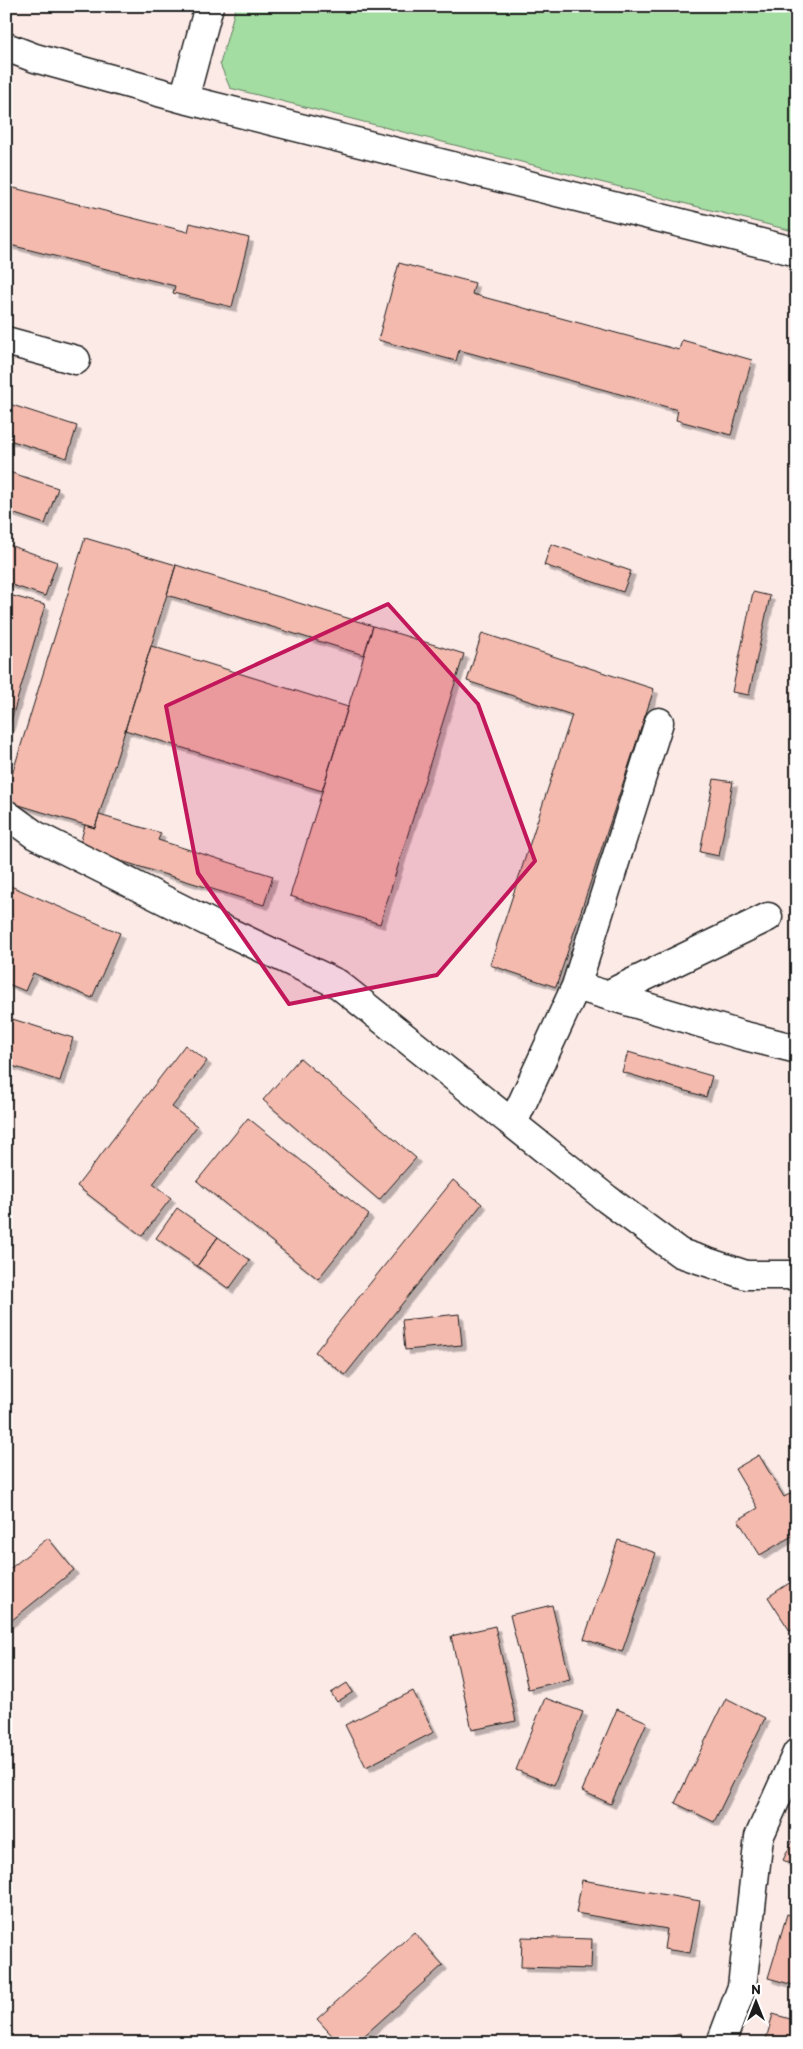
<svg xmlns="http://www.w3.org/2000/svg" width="803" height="2049" viewBox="0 0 803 2049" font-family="Itim,sans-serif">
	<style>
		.green { fill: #a4dda2; stroke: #607c5f }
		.building { fill: #f4baae; stroke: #1c1c1c; filter: url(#shadow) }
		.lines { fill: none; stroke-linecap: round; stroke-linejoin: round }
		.minor-casing { stroke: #1c1c1c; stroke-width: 31 }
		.minor { stroke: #fff; stroke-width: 28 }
		.marked { fill: #c2185b; fill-opacity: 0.2; stroke: #c2185b; stroke-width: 4; stroke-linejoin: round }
	</style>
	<defs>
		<filter id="shadow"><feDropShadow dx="4.5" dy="4.5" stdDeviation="0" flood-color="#0004"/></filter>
	</defs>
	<rect width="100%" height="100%" fill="#fceae7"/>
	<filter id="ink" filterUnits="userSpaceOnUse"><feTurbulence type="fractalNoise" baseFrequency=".02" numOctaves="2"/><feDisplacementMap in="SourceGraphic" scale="10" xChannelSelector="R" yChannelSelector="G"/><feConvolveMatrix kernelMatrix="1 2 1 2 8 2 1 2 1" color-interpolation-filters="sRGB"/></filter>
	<g filter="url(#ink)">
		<!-- green -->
		<path class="green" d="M236 6H797V232L230 88 220 64Z"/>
		<!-- building -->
		<path class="building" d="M6 186 188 232 190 223 249 238 232 307 173 293 175 286 6 244Z
			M399 263 475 283 472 294 679 350 682 340 752 360 731 435 676 420 678 410 459 350 456 361 378 340Z
			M6 403 77 426 67 458 6 439Z
			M6 471 58 488 45 524 6 511Z
			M85 538 176 565 95 828 6 801V794Z
			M6 544 57 562 45 596 6 583Z
			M551 544 631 571 623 592 544 565Z
			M176 565 373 626 364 655 167 595Z
			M753 592 770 596 749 695 732 692Z
			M6 594 45 605 8 731 6 730Z
			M373 626 464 654 380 924 290 896Z
			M482 633 654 689 556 987 490 965 572 715 467 681Z
			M151 646 348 707 322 791 125 730Z
			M714 779 733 782 719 856 700 852Z
			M99 815 161 833 158 840 273 876 264 905 79 848 85 825 95 828Z
			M6 884 120 933 92 998 33 973 25 991 6 983Z
			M6 1017 73 1038 60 1081 6 1064Z
			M185 1045 207 1061 172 1107 197 1126 153 1184 171 1198 142 1236 77 1186Z
			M628 1052 712 1076 706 1097 622 1072Z
			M300 1058 416 1158 379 1200 263 1100Z
			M248 1118 369 1215 318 1279 197 1181Z
			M453 1180 482 1204 345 1375 315 1352Z
			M177 1208 218 1237 197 1266 156 1238Z
			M218 1237 250 1260 229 1289 197 1266Z
			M459 1314 462 1345 405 1350 402 1320Z
			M759 1455 784 1497 797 1490V1533L760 1555 738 1520 758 1508 735 1469Z
			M48 1538 74 1570 6 1625V1572Z
			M618 1540 656 1553 622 1652 584 1639Z
			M797 1578V1627L790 1631 768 1597Z
			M552 1605 570 1679 528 1689 510 1615Z
			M495 1626 516 1721 472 1730 451 1636Z
			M347 1683 353 1692 337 1702 331 1693Z
			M413 1691 434 1732 366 1767 345 1725Z
			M545 1698 583 1712 554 1785 516 1770Z
			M726 1698 765 1718 714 1822 675 1803Z
			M617 1709 647 1722 611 1804 582 1791Z
			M797 1833V1867L783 1860Z
			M582 1880 700 1901 690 1953 664 1949 667 1929 576 1913Z
			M787 1914 797 1917V1986L768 1978Z
			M414 1932 443 1965 356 2043H339L317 2019Z
			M522 1937 592 1939 591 1969 521 1967Z
			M773 2014 797 2021V2043H765Z
			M680 2034 682 2043H648Z"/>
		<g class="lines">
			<!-- minor casing -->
			<g class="minor-casing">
				<path id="minor" d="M6 47 35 58 184 99 797 252
					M184 99 209 6
					M6 341 76 360
					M6 814 35 835 214 925 338 984 607 1199 680 1253 746 1275H797
					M576 986 741 1035 797 1049
					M607 995 768 917
					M513 1123 576 986 659 722
					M721 2043 742 1987 759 1837 797 1753"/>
			</g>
			<!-- minor -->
			<use href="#minor" class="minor"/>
		</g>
	</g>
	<!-- marked area -->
	<path class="marked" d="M388 604 478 704 535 861 437 975 289 1004 198 873 166 706Z"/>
	<!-- margin -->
	<rect width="803" height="2049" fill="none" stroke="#fff" stroke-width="25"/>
	<rect x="12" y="12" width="778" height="2024" fill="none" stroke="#1c1c1c" stroke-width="2" filter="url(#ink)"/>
	<!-- north arrow -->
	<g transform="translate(756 2002)" stroke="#ffffff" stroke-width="4" paint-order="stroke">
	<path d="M0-4L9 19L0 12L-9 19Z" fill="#1c1c1c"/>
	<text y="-8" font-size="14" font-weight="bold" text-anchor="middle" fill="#1c1c1c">N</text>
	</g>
</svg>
